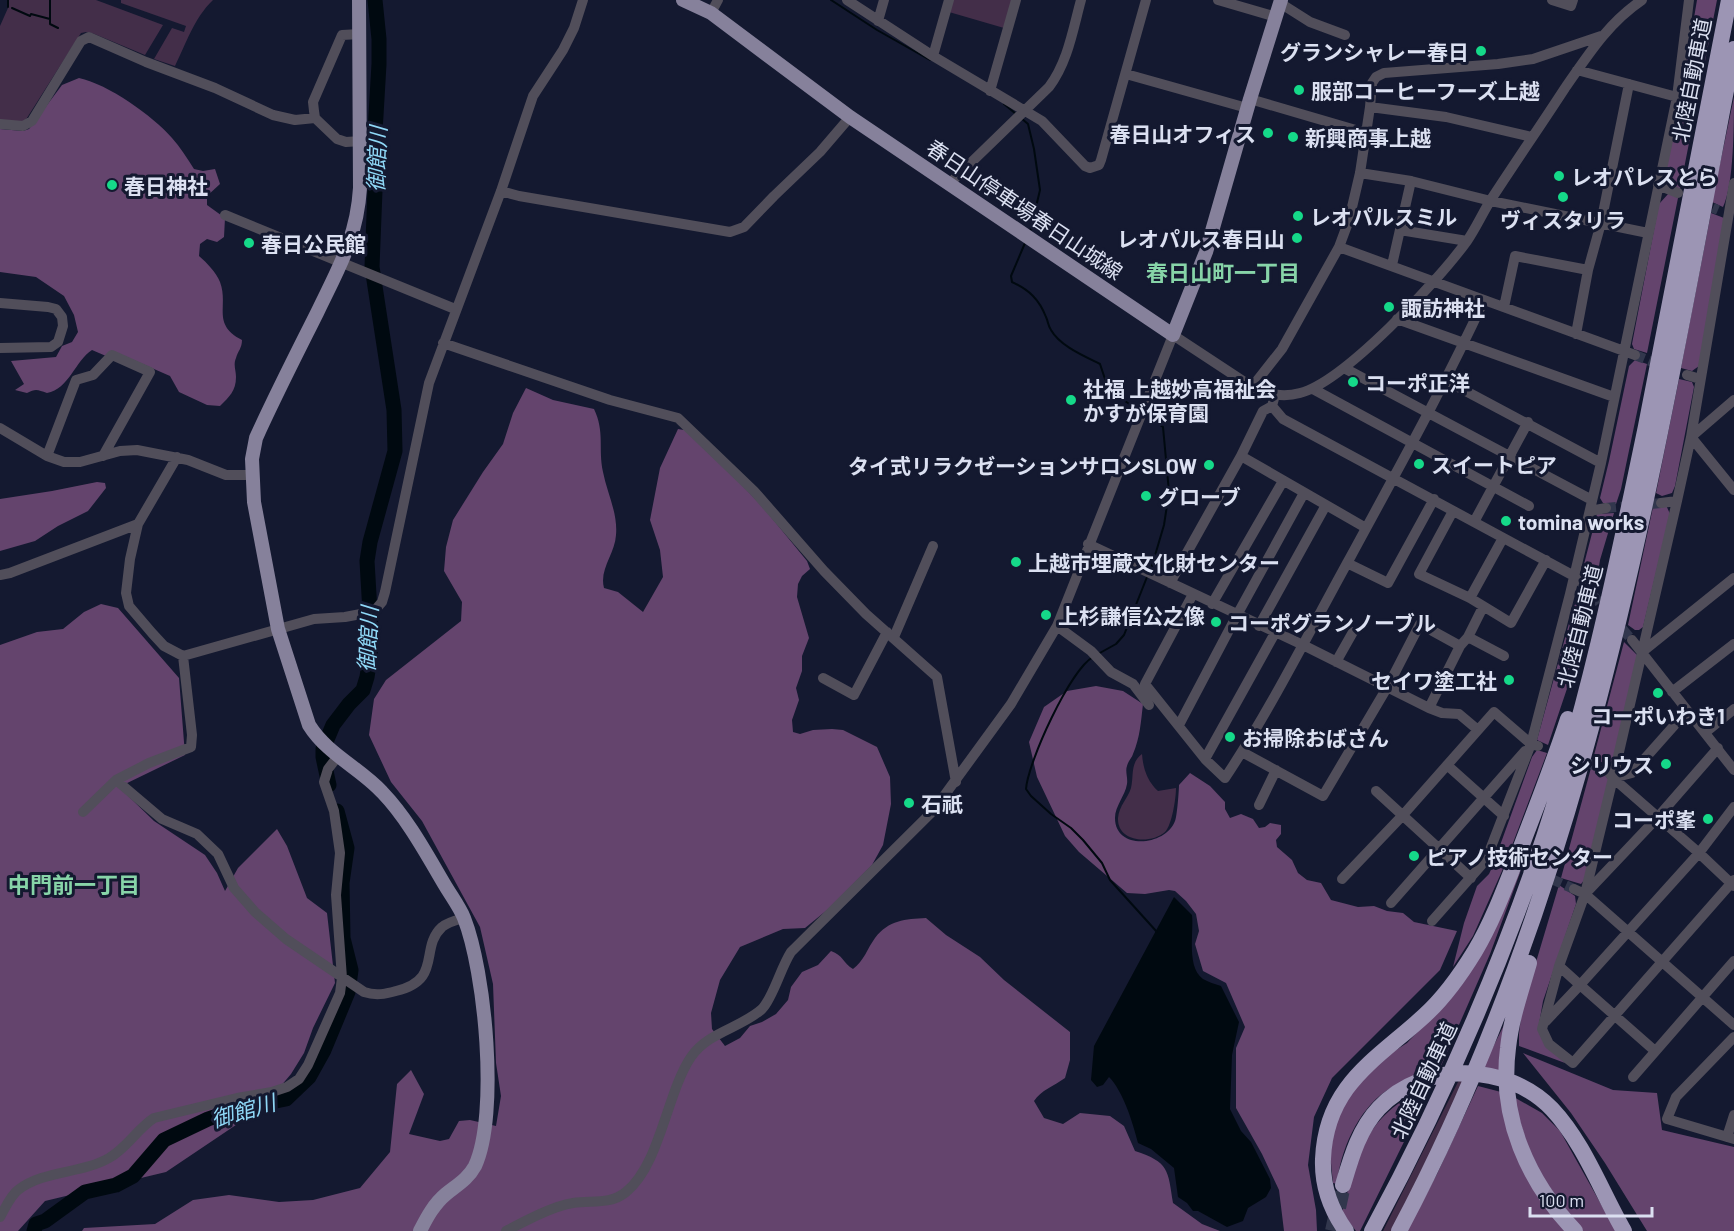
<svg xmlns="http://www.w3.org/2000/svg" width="1734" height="1231" viewBox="0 0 1734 1231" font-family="Barlow,'Noto Sans JP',sans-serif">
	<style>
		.green { fill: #432e49 }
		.forest { fill: #64446d }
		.water { fill: #000910 }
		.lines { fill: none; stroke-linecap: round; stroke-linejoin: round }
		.stream { stroke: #000910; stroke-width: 2 }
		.river { stroke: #000910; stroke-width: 15 }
		.minor-tunnel { stroke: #32374d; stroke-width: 10; stroke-dasharray: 10 5; stroke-linecap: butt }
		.highway-tunnel { stroke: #32374d; stroke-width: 16; stroke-dasharray: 16 8; stroke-linecap: butt }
		.minor { stroke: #514e5a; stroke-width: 10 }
		.major { stroke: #86819b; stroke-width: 14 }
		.highway { stroke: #9c95b4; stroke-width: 16 }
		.poi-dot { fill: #15d989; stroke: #141930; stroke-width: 2 }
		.labels { text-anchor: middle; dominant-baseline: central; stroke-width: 6; stroke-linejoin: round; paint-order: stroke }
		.poi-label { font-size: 21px; font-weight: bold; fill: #dbe0f1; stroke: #141930; text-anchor: start }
		.street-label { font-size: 21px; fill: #dbe0f1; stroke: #141930 }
		.water-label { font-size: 22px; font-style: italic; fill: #8fd8f7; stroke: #141930 }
		.neighbourhood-label { font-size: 22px; font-weight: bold; fill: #87d4a8; stroke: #141930 }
	</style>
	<rect width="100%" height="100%" fill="#141930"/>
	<!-- green -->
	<path class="green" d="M7 0H96L163 25 145 55 92 33 86 32 81 33 25 121 22 122 0 120V26L8 8Z
		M121 0H213C194 18 186 44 175 66L154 59 172 28 184 32 186 26 121 3Z
		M953 0H1012L1004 28 949 12Z
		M1142 754C1143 768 1147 781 1158 791L1176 788C1176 798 1172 825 1165 832 1150 845 1117 842 1118 818 1119 806 1128 798 1131 788 1134 775 1130 763 1142 754Z
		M1459 1080H1465L1393 1231H1383Z"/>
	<!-- forest -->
	<path class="forest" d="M1697 0H1717L1680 189 1667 183 1664 175 1682 89Z
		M79 78C108 84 153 116 172 138 180 147 187 158 194 169L203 171 215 169 220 184 207 196V205L225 218 224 237 217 242 207 239 200 244 199 256C207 263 216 272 220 282 229 306 211 324 242 340 242 348 238 351 236 358 233 365 236 370 236 377 236 391 229 397 220 406L207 405 179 392 170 376 122 355 106 356 92 350C75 361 69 389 47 393 38 390 36 388 27 393L15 390 24 384 11 361 56 357 62 346 72 342 78 332 74 315 64 296 36 277 0 272V129L23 131 29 129 62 85Z
		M1734 97C1734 124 1734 185 1723 207L1712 202Z
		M1669 193 1678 198 1647 353 1634 349 1632 344 1659 204Z
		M1711 213 1724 218 1699 366 1692 371 1681 368Z
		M1635 360 1647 364 1621 489 1616 504 1603 503 1600 498 1609 461 1629 366Z
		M1679 379 1692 382 1694 387 1675 486 1672 493 1662 496 1656 493Z
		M526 388 553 400 594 409C605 432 598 448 603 472 607 493 618 513 616 535 615 554 599 569 604 588L618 592 643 612 663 577 660 550 650 520 660 468 678 429 690 431 762 506 807 561 810 569 802 576 798 584 797 597 809 638 802 656V671L796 688 799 700 792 720 793 732 800 734 813 730 832 729 843 730 877 747 890 777 891 804 883 845 872 865 832 906 805 928 783 929 740 947 720 980 711 1013 712 1029 725 1046 740 1038 750 1026 762 1022 776 1014 788 1000 791 987 802 972 818 965 831 951C843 955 843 963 853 969 864 961 867 949 875 938 889 920 905 919 926 918L946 935 980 957 1004 980 1070 1032V1060L1065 1078C1054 1086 1041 1090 1034 1101L1044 1118 1063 1124 1080 1113 1110 1116 1124 1126 1135 1151C1169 1162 1168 1170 1173 1203L1202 1224 1220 1231H82L84 1228 155 1224 193 1200 229 1195 279 1202 313 1200 360 1188 390 1152 397 1084 411 1070 424 1094 409 1134 440 1141 449 1139 459 1121 470 1120 496 1126 501 1096 496 1063 493 984 480 927 422 821 391 782 369 735 374 699 386 680 461 621 462 602 444 571 446 547 453 520 483 472 503 444 513 413Z
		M97 482 105 483 106 488 88 511 58 526 35 541 0 551V499L52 491Z
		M1666 505 1670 514 1643 627 1639 630H1635L1628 625 1653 507Z
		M1614 513 1600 560 1596 584 1586 574 1583 568 1597 514Z
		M1581 590 1593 598 1579 653 1548 745 1537 740 1573 609Z
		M101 604 118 608 179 678 185 755 119 787 154 821 205 855 217 873 225 891 238 868 277 829 287 846 307 898 327 913 335 983 313 1028 304 1053 291 1074 264 1106 166 1172 45 1201 18 1231H0V645L37 632 63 629 84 612Z
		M1624 642 1640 658 1617 758 1607 764 1593 759Z
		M1096 686 1123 691 1143 704C1141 721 1140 738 1133 754 1132 758 1128 761 1127 766 1125 771 1128 778 1127 784 1125 796 1115 806 1115 818 1115 851 1166 846 1175 821 1177 818 1179 790 1179 785L1190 773 1210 786 1225 802V809L1230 818 1241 814 1253 819 1259 828 1265 827 1270 823 1281 825V834L1276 840 1277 847 1292 860 1298 873 1307 880 1321 883 1331 900 1358 907 1374 906 1387 911 1403 913 1414 922 1457 931 1440 970 1332 1078 1314 1117 1308 1165 1316 1210 1317 1231H1284L1279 1190 1262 1154 1236 1108V1048L1245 1027 1226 983 1203 971 1195 944 1199 931 1196 914 1186 901 1175 891 1169 890 1145 894 1127 893 1079 852 1065 836 1037 777 1029 742 1044 707 1067 691Z
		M1537 750 1547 753 1508 856 1498 851 1532 757Z
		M1591 768 1603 773 1609 780 1585 879 1581 884 1561 878Z
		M1496 859 1506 862 1473 936 1453 967 1464 923 1477 886 1489 874Z
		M1521 870 1490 954 1441 1066C1422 1073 1403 1080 1386 1091 1358 1110 1340 1151 1337 1184L1333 1183 1330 1153 1335 1127 1343 1106 1357 1084 1382 1059 1407 1043 1424 1025Z
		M1559 885 1575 896 1576 904 1543 1001 1538 1030 1565 1063 1519 1046V1034L1522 1009Z
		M1509 1015 1502 1073 1481 1068 1493 1047Z
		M1523 1053 1613 1090 1657 1093 1662 1130 1734 1147V1231H1647L1605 1163 1571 1113Z
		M1432 1085 1360 1231H1356L1342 1213C1360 1148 1366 1114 1432 1085Z
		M1478 1086 1501 1092 1566 1231H1407L1437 1174Z
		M1512 1096 1542 1113 1560 1131 1616 1231H1582L1534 1166Z"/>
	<!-- water -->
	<path class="water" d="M1174 897 1192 915C1194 932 1186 967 1203 979 1208 982 1215 984 1221 986L1239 1022 1232 1055 1230 1109 1241 1131 1251 1142 1270 1179 1271 1188 1266 1197 1248 1208 1243 1221 1227 1227 1198 1211H1193L1187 1203 1178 1197 1174 1168 1151 1149 1138 1143C1133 1123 1123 1091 1109 1077L1103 1085 1097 1087 1091 1080 1094 1046Z"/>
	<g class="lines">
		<!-- stream -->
		<path class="stream" d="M8 0V7
			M50 0V24L58 28
			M831 0 877 30 930 60
			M12 8 30 16 31 14 50 19
			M1004 104 1016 114
			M1021 118 1028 124 1034 149 1040 190 1030 232
			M1025 243 1011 276 1012 282C1029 290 1039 299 1046 317 1048 321 1048 326 1051 330 1060 346 1084 356 1100 364L1109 391 1139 410
			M1146 415 1163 427 1169 492 1164 525 1151 569
			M1098 654 1116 644 1124 635 1147 577
			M1093 657C1070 670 1028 762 1026 789L1031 796 1051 814 1071 828 1083 840 1102 863 1110 880 1157 932"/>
		<!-- river -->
		<path class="river" d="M329 785 323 757V749L333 725 349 704 363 690 367 677 370 658 371 629 367 561 370 542 395 451 394 410 372 267 375 190 374 149 379 64V39L375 0
			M34 1231 36 1224 45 1221 85 1192 116 1185 133 1176 164 1140 208 1119 240 1108 286 1099 309 1077 324 1050 348 992 351 970 343 938 342 883 347 848 337 811"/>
		<!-- minor-tunnel -->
		<path class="minor-tunnel" d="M1699 202 1718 210
			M1635 355 1663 366
			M1606 508 1661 503
			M1583 584 1632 640
			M1575 759 1606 769
			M1511 861 1574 889"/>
		<!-- highway-tunnel -->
		<path class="highway-tunnel" d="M1333 1231 1343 1185"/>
		<!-- minor -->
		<path class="minor" d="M847 0 933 56 1042 121 1085 166 1090 168 1099 165 1101 160 1146 0
			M1218 0 1276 17
			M1552 0 1571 6 1573 0
			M1280 3 1310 22 1345 35
			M711 13 718 0
			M878 21 884 0
			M360 34 342 35 313 102 314 111 315 118 337 139 346 142 361 141
			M933 56 949 0
			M1577 70 1677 97
			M1126 74 1247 108
			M990 91 1016 0
			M1250 99 1366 133
			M1370 107 1446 117 1532 137
			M0 124 23 126 32 121 81 41 89 37 146 62 215 88 273 115 295 120 315 118
			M1360 173 1411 181 1491 201 1648 233
			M950 183 1049 87C1068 62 1073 29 1081 0
			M1734 183 1691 437 1677 501 1613 778 1585 894 1559 966 1542 1029 1549 1044 1573 1063 1734 880
			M1658 185 1678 193
			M501 191 519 196 730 232 744 227 774 196 820 152 850 117
			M225 215 455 309
			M1400 230 1467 241
			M1339 247 1635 355
			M1392 265 1411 181
			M0 303 48 307 56 309 62 317 63 326 58 342 51 347 0 348
			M1504 307 1515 256 1588 270
			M1397 319 1614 397
			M1576 334 1588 270 1601 223 1629 84
			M443 343 610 400 678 418 754 491 824 571 866 614 937 677 956 782
			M1344 368 1592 500
			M1687 375 1700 379
			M1445 380 1601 463
			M1252 387 1282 349 1339 247 1349 220 1360 173 1370 107 1372 83 1376 77 1384 73 1498 64 1533 59 1601 36
			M1313 389 1529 506
			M1275 395 1272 406 1283 419 1574 576 1583 584
			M0 428 47 456 64 462H80L120 451 137 450 188 460 226 475H252
			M1691 437 1734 490
			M1691 437 1734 400
			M47 456 76 380 93 375 112 355 150 372 103 456
			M1241 456 1366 528
			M177 457 138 524 130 559 126 593 129 606 152 633 164 646 183 656 314 619 345 617 366 613 376 609 382 602 385 592 429 383 501 191 533 96 563 50 574 28 583 0
			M1661 503 1677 501
			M1453 511 1419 574 1470 598 1511 623 1546 560
			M1590 511 1606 508
			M1474 522 1528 422
			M1088 544 1303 645 1429 708 1442 713 1459 714 1478 730
			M1347 563 1388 583 1434 499
			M0 575 10 573 138 524
			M1170 583 1241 456 1263 411 1272 406
			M1193 594 1145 684 1205 759 1225 778C1272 707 1310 630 1351 556 1397 471 1444 387 1484 300
			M1470 598 1503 538
			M1212 604 1283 481
			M1057 626 1091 651 1111 672 1133 684 1149 705
			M1259 626 1326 505
			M894 637 933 546
			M1468 637 1504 656
			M1632 640 1734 770
			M1642 652 1734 578
			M1336 662 1353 632
			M823 678 854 695 887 632
			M1672 692 1734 644
			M1429 708 1460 646 1468 637 1483 607
			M1179 725 1237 615 1304 493
			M1706 732 1734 709
			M1242 752 1323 796 1388 686 1420 624 1460 646
			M1205 759 1275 633
			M1447 765 1504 816
			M1606 769 1613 778 1699 853 1734 886
			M1613 778 1632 773 1687 711
			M116 780 162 819 197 834 218 854 234 888 255 912 286 939 364 992C376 996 385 994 396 991 443 980 419 948 442 927 448 922 457 920 464 918
			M1376 791 1471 878
			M1259 805 1276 770
			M83 812 116 780 149 763 191 747 192 735 183 656
			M1489 852 1503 858
			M1342 879 1403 815 1494 712 1531 744 1538 746
			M1574 889 1585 894 1734 1025
			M1585 894 1657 818 1718 748
			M1391 903 1525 751
			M1432 921 1486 860 1531 744 1570 594 1601 463 1677 97 1689 0
			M1546 1021 1580 985 1559 966
			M1734 1037 1676 1097 1667 1119 1734 1139
			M1655 1051 1580 985 1699 853 1734 807
			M1633 1077 1734 961
			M1727 1137 1734 1115
			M0 1217C5 1209 10 1196 18 1190 44 1170 81 1174 109 1158 127 1148 137 1129 154 1118L237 1098 272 1092 287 1087 299 1079 308 1065 340 993 342 978 336 895 340 853 334 811 324 782 328 769 338 756
			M506 1231C525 1221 553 1206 573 1203 592 1200 610 1205 626 1192 660 1165 667 1092 691 1057 708 1032 741 1028 762 1009 773 998 781 967 791 952L933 811 1011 704 1057 626 1173 335 1252 387C1268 394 1282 398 1300 393 1344 382 1439 280 1467 241 1476 228 1483 212 1492 198 1516 161 1541 125 1565 88 1588 55 1608 23 1642 0"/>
		<!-- major -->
		<path class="major" d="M359 0 360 188C357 238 338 269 317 313 296 355 275 396 256 438L252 459 254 502 278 629 309 725C327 754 360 768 382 792 408 819 427 855 446 887 452 897 460 908 464 918 485 971 499 1114 475 1166 468 1179 457 1185 446 1194 434 1204 427 1217 420 1231
			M683 0 711 13 850 117 1173 335 1206 252 1250 99 1281 0"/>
		<!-- highway -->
		<path class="highway" d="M1529 963C1521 991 1511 1019 1508 1048 1499 1117 1528 1182 1575 1231
			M1343 1185C1351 1158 1359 1129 1379 1108 1424 1060 1508 1063 1552 1109 1584 1143 1601 1191 1624 1231
			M1346 1231C1331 1210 1322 1185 1323 1159 1326 1085 1376 1060 1424 1016 1444 998 1461 974 1475 951 1494 919 1507 882 1521 847 1537 805 1554 762 1568 719
			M1372 1231C1437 1111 1492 987 1537 858 1585 718 1616 571 1646 426 1674 284 1702 142 1729 0
			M1399 1231C1594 865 1656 451 1734 49"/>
	</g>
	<!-- markers -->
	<g class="poi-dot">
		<circle cx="1481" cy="51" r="6"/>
		<circle cx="1299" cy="90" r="6"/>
		<circle cx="1268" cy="133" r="6"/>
		<circle cx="1293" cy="137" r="6"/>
		<circle cx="1559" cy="176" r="6"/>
		<circle cx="112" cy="185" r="6"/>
		<circle cx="1563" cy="197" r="6"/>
		<circle cx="1298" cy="216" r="6"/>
		<circle cx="1297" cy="238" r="6"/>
		<circle cx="249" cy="243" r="6"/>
		<circle cx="1389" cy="307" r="6"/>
		<circle cx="1353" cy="382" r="6"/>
		<circle cx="1071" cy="400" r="6"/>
		<circle cx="1419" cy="464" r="6"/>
		<circle cx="1209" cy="465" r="6"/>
		<circle cx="1146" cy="496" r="6"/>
		<circle cx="1506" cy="521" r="6"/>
		<circle cx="1016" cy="562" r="6"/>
		<circle cx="1046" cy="615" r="6"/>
		<circle cx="1216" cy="622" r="6"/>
		<circle cx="1509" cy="680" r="6"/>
		<circle cx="1658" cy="693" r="6"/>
		<circle cx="1230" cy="737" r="6"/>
		<circle cx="1666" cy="764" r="6"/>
		<circle cx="909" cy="803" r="6"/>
		<circle cx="1708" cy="819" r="6"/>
		<circle cx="1414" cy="856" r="6"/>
	</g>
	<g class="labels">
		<!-- poi labels -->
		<g class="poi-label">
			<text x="1469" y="51" text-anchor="end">グランシャレー春日</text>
			<text x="1311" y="90">服部コーヒーフーズ上越</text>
			<text x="1256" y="133" text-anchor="end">春日山オフィス</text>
			<text x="1305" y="137">新興商事上越</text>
			<text x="1571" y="176">レオパレスとら</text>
			<text x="124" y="185">春日神社</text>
			<text x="1310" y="216">レオパルスミル</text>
			<text x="1563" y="219" text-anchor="middle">ヴィスタリラ</text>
			<text x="1285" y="238" text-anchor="end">レオパルス春日山</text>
			<text x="261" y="243">春日公民館</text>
			<text x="1401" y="307">諏訪神社</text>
			<text x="1365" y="382">コーポ正洋</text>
			<text x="1083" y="388">社福 上越妙高福祉会<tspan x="1083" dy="24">かすが保育園</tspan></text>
			<text x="1431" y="464">スイートピア</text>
			<text x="1197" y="465" text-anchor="end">タイ式リラクゼーションサロンSLOW</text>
			<text x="1158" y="496">グローブ</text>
			<text x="1518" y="521">tomina works</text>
			<text x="1028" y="562">上越市埋蔵文化財センター</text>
			<text x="1058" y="615">上杉謙信公之像</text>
			<text x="1228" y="622">コーポグランノーブル</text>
			<text x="1497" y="680" text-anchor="end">セイワ塗工社</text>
			<text x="1658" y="715" text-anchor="middle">コーポいわき1</text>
			<text x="1242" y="737">お掃除おばさん</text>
			<text x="1654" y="764" text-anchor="end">シリウス</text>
			<text x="921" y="803">石祇</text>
			<text x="1696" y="819" text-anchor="end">コーポ峯</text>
			<text x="1426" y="856">ピアノ技術センター</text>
		</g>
		<!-- street labels -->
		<g class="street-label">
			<text transform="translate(1691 80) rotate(-79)">北陸自動車道</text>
			<text transform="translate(1025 209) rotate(34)">春日山停車場春日山城線</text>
			<text transform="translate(1579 626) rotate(-76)">北陸自動車道</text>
			<text transform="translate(1423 1080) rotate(-65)">北陸自動車道</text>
		</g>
		<!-- water labels -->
		<g class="water-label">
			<text transform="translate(376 159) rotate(-88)">御館川</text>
			<text transform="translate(367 639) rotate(-87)">御館川</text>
			<text transform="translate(243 1110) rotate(-16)">御館川</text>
		</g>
		<!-- neighbourhood labels -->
		<g class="neighbourhood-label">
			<text x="1223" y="272">春日山町一丁目</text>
			<text x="74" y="884">中門前一丁目</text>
		</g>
	</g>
	<!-- scale -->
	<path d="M1530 1207v9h122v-9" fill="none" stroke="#dbe0f1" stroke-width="3"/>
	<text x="1539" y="1207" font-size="18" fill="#dbe0f1" stroke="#141930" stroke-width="4.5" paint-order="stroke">100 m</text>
</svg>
